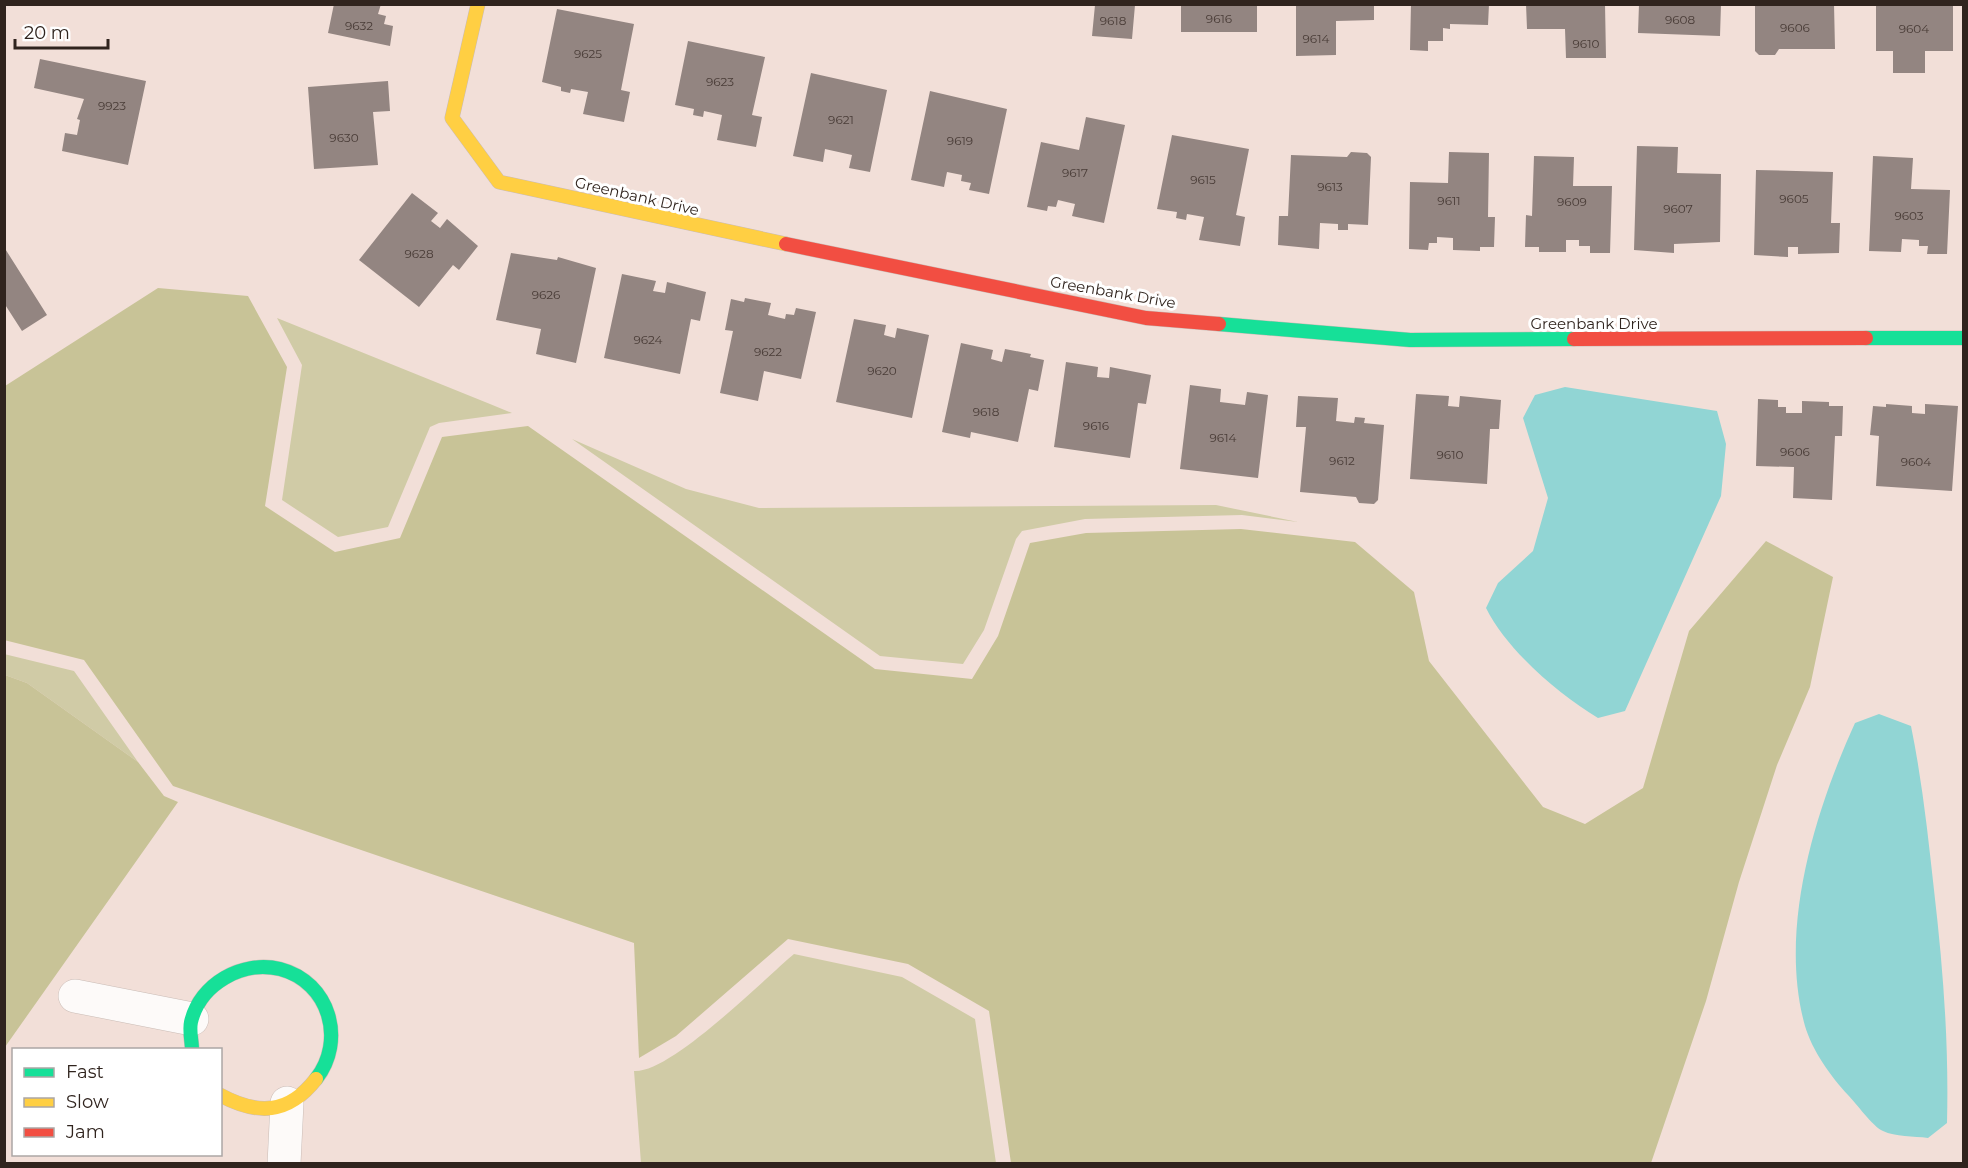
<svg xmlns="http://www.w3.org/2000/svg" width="1968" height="1168" viewBox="0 0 1968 1168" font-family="Montserrat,sans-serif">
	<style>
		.green { fill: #d0cba6 }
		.forest { fill: #c8c397 }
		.water { fill: #91d5d4 }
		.building { fill: #938581 }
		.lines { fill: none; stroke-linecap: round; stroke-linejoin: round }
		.street-casing { stroke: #cabcb6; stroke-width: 34 }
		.fast-casing { stroke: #cabcb6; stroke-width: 15 }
		.slow-casing { stroke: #cabcb6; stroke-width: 15 }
		.jam-casing { stroke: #cabcb6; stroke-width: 15 }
		.street { stroke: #fdfaf9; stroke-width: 33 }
		.fast { stroke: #16e098; stroke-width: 14 }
		.slow { stroke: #ffcf43; stroke-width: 14 }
		.jam { stroke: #f24e42; stroke-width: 14 }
		.labels { text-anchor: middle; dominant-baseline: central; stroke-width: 6; stroke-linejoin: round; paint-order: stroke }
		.number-label { font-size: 12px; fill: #493c37 }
		.street-label { font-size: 15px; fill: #30241e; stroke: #fff }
	</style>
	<rect width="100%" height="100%" fill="#f2dfd8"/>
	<!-- green -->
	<path class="green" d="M277 318 490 404 512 413 439 423 430 427 388 527 338 537 282 500 302 365Z
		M572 439 686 489 759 508 1216 505 1298 522 1242 515 1085 519 1022 531 1016 539 984 630 963 664 880 656Z
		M4 654 74 671 138 762 27 683 5 675Z
		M794 954 902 977 975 1019 996 1163H641L634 1071C670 1074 764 979 794 954Z"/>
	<!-- forest -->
	<path class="forest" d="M158 288 248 296 287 367 265 506 335 552 400 538 442 437 528 426 875 669 972 679 998 636 1030 543 1086 533 1241 529 1355 542 1414 592 1429 661 1543 807 1585 824 1643 788 1689 631 1766 541 1833 577 1810 687 1777 765 1739 882 1706 1001 1651 1163H1011L989 1011 908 964 788 939 676 1036 639 1058 634 943 173 786 84 660 4 640 5 386Z
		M5 675 27 683 138 762 164 796 178 802 5 1047Z"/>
	<!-- water -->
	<path class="water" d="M1565 387 1717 411 1726 444 1721 496 1625 711 1598 718C1558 694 1507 650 1486 608L1498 583 1533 551 1548 498 1523 418 1535 395Z
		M1879 714 1911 726C1922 780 1928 835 1934 890 1943 967 1949 1044 1947 1123L1928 1138C1914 1136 1895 1137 1883 1131 1873 1127 1856 1103 1848 1095 1831 1077 1812 1050 1805 1026 1778 929 1815 811 1855 723Z"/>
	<!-- building -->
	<path class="building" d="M334 4H381L378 14 386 16 384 24 393 26 390 46 328 33Z
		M1296 4H1374V20L1336 21V55L1296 56Z
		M1411 4H1489L1488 25 1450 24V29L1443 28V41H1428V51L1410 50Z
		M1526 4H1605L1606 58H1566L1565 29H1527Z
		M1639 4H1721L1720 36 1638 33Z
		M1755 4H1834L1835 49H1779L1775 55H1759L1755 51Z
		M1095 5H1135L1132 39 1092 36Z
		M1181 5H1257V32H1181Z
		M1876 5H1953V51H1925V73H1893V51H1876Z
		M557 9 634 24 621 90 630 92 624 122 583 114 588 92 571 89 570 93 561 91V87L542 82Z
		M688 41 765 57 752 115 762 117 756 147 717 140 722 115 704 111 703 117 693 115 694 109 675 105Z
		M40 59 146 81 128 165 62 151 65 133 77 135 80 120 77 119 84 99 34 88Z
		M811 73 887 90 870 172 849 168 852 155 825 149 823 162 793 156Z
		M388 81 390 111 373 112 378 165 314 169 308 87Z
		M930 91 1007 109 989 194 969 190 971 183 961 181 962 175 947 172 944 187 911 180Z
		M1086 117 1125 125 1104 223 1072 216 1075 204 1058 200 1056 207 1048 206 1047 211 1027 207 1041 142 1079 150Z
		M1172 135 1249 149 1236 215 1245 217 1240 246 1199 240 1204 217 1187 214 1186 220 1176 218 1177 212 1157 209Z
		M1637 146 1678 147 1677 173 1721 174 1720 242 1674 244V253L1634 250Z
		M1351 152 1367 153 1371 157 1368 225 1348 224V230H1338V224L1320 223 1319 249 1278 245 1279 216H1288L1291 155 1347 157Z
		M1449 152 1489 153 1488 217H1495L1494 247H1480V251L1453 250V238L1437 237V243H1429L1428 250 1409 249 1410 182 1448 183Z
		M1534 156 1574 157 1573 186H1612L1610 253H1590V246H1579V240H1566V252H1539V247H1525L1526 215 1532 216Z
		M1873 156 1913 158 1911 189 1950 190 1947 254H1927L1928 246H1919V240L1902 239 1901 252 1869 251Z
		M1756 170 1833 172 1831 223H1840L1839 253 1798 254V247H1788V257L1754 255Z
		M412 193 438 213 431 221 440 228 447 219 478 246 459 270 453 265 419 307 359 260Z
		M4 247 47 315 22 331 4 303Z
		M511 253 557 260 558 257 596 268 576 363 536 354 541 329 496 320Z
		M622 274 656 281 653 291 665 293 667 282 706 292 700 321 691 319 680 374 604 358Z
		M745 298 771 303 768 315 785 319 786 314 794 315 796 308 816 312 801 379 764 371 758 401 720 393 733 331 725 330 731 299 744 302Z
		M854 319 886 325 884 335 895 338 897 328 929 335 912 418 836 402Z
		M961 343 993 350 991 359 1002 362 1005 349 1031 354 1030 357 1044 360 1038 391 1029 389 1018 442 971 432 970 438 942 432Z
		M1066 362 1098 367 1097 377 1109 378 1110 367 1151 375 1146 404 1138 403 1130 458 1054 447Z
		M1190 385 1221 389 1220 402 1245 405 1247 392 1268 395 1258 478 1180 469Z
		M1416 394 1449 396 1448 406 1459 407 1460 396 1501 400 1499 429H1490L1487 484 1410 479Z
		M1298 396 1338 398 1336 421 1354 423 1355 417 1365 418 1364 423 1384 425 1378 500 1374 504 1359 503 1356 497 1300 492 1306 427H1296Z
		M1758 399 1778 400V407H1786V413H1802V401L1829 402V406H1843L1842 436H1835L1832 500 1793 498 1794 467 1756 466Z
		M1886 404 1912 406V413L1925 414V404L1958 406 1952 491 1876 486 1879 436 1870 435 1873 406 1886 407Z"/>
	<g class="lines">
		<!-- street casing -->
		<g class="street-casing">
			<path id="street" d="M75 996 192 1019
				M284 1164 287 1103"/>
		</g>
		<!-- fast casing -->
		<g class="fast-casing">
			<path id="fast" d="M1219 324 1410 340 1574 339
				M1866 338H1964
				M192 1050C192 1041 189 1031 191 1022 200 984 242 960 280 969 330 982 346 1041 316 1079"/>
		</g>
		<!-- slow casing -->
		<g class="slow-casing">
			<path id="slow" d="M478 4 452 118 499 182 786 244
				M220 1095C257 1115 288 1115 316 1079"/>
		</g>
		<!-- jam casing -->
		<g class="jam-casing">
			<path id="jam" d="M786 244 1146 318 1219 324
				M1574 339 1866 338"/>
		</g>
		<!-- street -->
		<use href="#street" class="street"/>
		<!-- fast -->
		<use href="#fast" class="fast"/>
		<!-- slow -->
		<use href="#slow" class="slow"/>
		<!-- jam -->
		<use href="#jam" class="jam"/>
	</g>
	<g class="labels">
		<!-- number labels -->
		<g class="number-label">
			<text x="1219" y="18">9616</text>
			<text x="1680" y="19">9608</text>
			<text x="1113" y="20">9618</text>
			<text x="359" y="25">9632</text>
			<text x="1795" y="27">9606</text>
			<text x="1914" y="28">9604</text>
			<text x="1316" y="38">9614</text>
			<text x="1586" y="43">9610</text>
			<text x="588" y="53">9625</text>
			<text x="720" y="81">9623</text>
			<text x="112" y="105">9923</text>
			<text x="841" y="119">9621</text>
			<text x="344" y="137">9630</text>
			<text x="960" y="140">9619</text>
			<text x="1075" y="172">9617</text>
			<text x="1203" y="179">9615</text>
			<text x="1330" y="186">9613</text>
			<text x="1794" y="198">9605</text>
			<text x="1449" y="200">9611</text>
			<text x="1572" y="201">9609</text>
			<text x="1678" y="208">9607</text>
			<text x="1909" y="215">9603</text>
			<text x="419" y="253">9628</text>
			<text x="546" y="294">9626</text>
			<text x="648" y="339">9624</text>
			<text x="768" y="351">9622</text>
			<text x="882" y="370">9620</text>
			<text x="986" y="411">9618</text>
			<text x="1096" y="425">9616</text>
			<text x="1223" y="437">9614</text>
			<text x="1795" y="451">9606</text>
			<text x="1450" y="454">9610</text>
			<text x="1342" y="460">9612</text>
			<text x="1916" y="461">9604</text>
		</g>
		<!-- street labels -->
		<g class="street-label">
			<text transform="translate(637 196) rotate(13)">Greenbank Drive</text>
			<text transform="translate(1113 292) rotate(10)">Greenbank Drive</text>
			<text x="1594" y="323">Greenbank Drive</text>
		</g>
	</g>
	<!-- border -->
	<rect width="1968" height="1168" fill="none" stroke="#30241e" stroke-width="12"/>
	<!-- legend -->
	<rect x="12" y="1048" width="210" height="108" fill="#ffffff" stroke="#aca7a5" stroke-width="1.5"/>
	<rect x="24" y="1068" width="30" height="9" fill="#16e098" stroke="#aca7a5" stroke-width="1.5"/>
	<text x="66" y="1078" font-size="18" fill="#30241e">Fast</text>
	<rect x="24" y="1098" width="30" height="9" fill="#ffcf43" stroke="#aca7a5" stroke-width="1.5"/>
	<text x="66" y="1108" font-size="18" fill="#30241e">Slow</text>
	<rect x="24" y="1128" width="30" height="9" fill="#f24e42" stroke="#aca7a5" stroke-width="1.5"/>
	<text x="66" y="1138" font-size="18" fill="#30241e">Jam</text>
	<!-- scale -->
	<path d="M15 39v9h93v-9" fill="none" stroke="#30241e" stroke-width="3"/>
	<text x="24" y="39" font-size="18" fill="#30241e" stroke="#ffffff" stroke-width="4.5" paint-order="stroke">20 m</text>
</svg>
